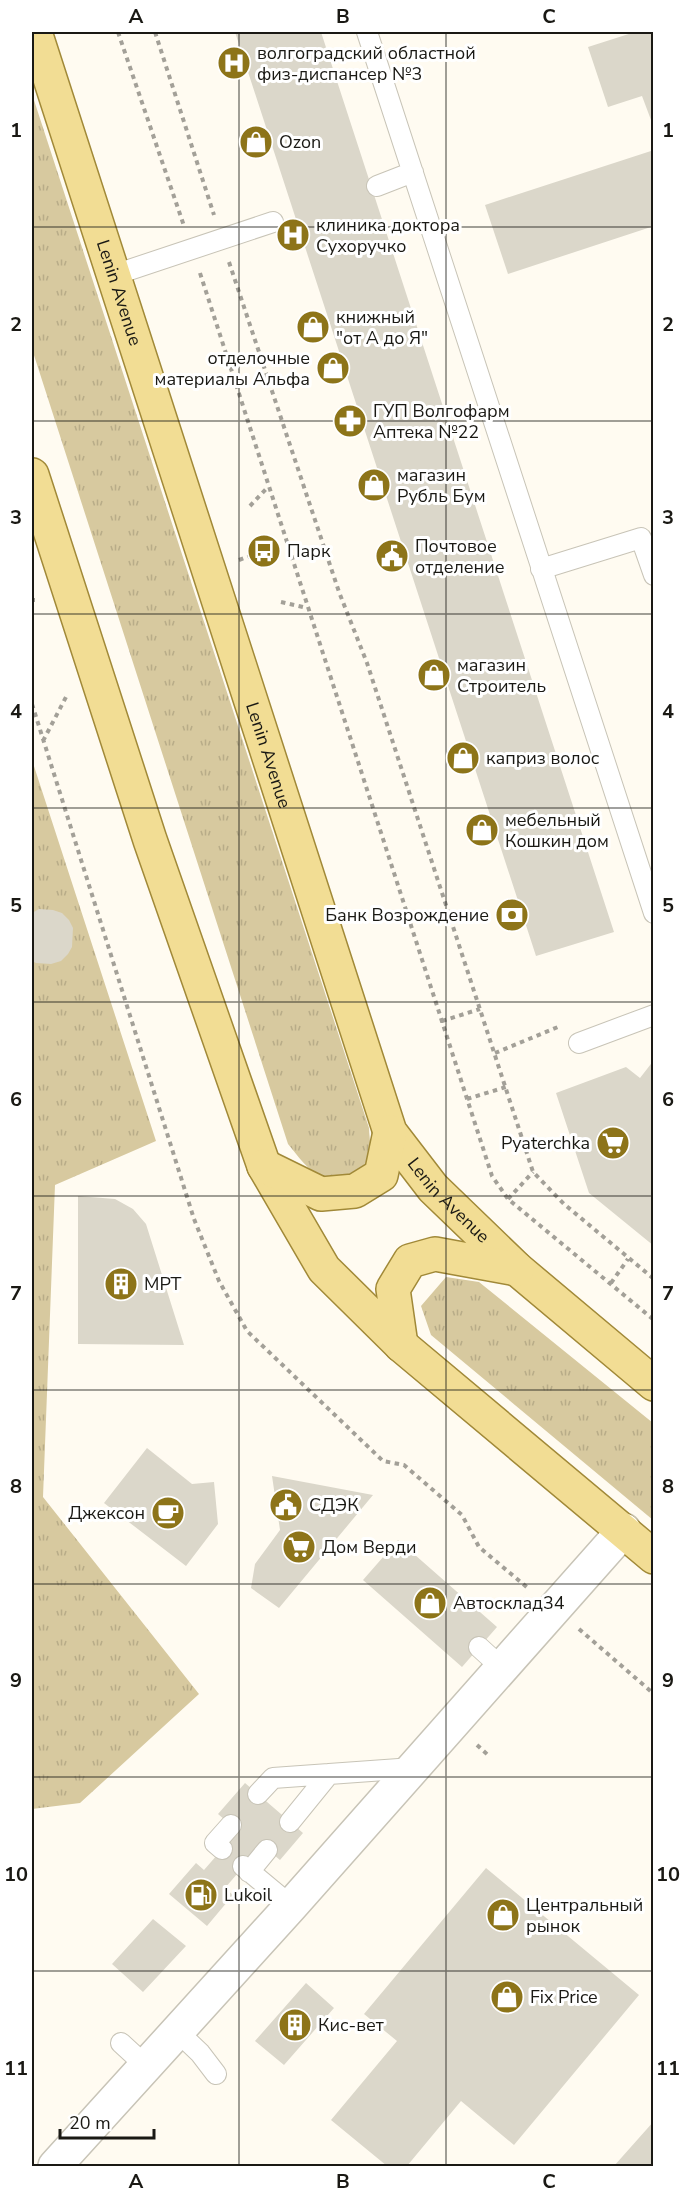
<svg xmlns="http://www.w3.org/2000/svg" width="685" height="2198" viewBox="0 0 685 2198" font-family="'Nunito Sans',sans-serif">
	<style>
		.grass { fill: url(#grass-tufts) }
		.building { fill: #dbd7ca }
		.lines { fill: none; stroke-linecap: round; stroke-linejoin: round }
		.service-casing { stroke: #c8c4b7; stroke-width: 22 }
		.minor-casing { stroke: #c8c4b7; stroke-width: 36 }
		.primary-casing { stroke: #a18938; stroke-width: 36 }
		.path { stroke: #a3a098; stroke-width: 4; stroke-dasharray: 4.5 4.5; stroke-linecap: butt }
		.service { stroke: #fff; stroke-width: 20 }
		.minor { stroke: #fff; stroke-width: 33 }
		.primary { stroke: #f2dd94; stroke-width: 33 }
		.grid { fill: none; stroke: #1a1914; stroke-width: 1.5; stroke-opacity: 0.55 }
		.labels { text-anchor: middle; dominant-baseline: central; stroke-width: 6; stroke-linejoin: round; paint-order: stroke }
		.poi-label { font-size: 18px; fill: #1a1914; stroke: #fff; text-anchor: start }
		.street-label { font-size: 18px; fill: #1a1914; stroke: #fff }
		.neatline { fill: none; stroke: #1a1914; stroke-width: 2 }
		.grid-label { font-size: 20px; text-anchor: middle; font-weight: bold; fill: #1a1914 }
	</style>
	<defs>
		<pattern id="grass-tufts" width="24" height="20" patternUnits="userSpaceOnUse" patternTransform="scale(1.5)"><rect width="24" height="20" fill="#d7c99f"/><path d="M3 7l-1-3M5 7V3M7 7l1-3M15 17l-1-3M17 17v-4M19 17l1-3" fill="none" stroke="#b8ac88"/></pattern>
	</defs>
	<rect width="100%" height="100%" fill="#fffbf1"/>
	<!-- grass -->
	<path class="grass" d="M32 94 369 1128C369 1136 372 1149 369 1156 363 1175 340 1183 322 1177 309 1172 297 1155 288 1144L32 349Z
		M32 760 156 1141 55 1185 43 1497 199 1694 80 1803 32 1809Z
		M446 1277 479 1282 653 1423V1520L431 1335 421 1306Z"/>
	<!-- building -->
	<path class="building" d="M235 32H321L614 932 536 956Z
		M635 32H654V128L642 96 608 107 588 47Z
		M654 150V226L508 274 485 205Z
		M39 909 53 910 62 913 69 920 73 928 72 947 68 954 61 961 51 964 36 963 32 961V913Z
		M654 1060V1246L589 1193 556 1093 626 1067 640 1078Z
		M78 1196 115 1199 133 1209 146 1224 184 1345 78 1344Z
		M147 1448 192 1484 214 1482 218 1524 186 1566 104 1503Z
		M272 1476 373 1495 279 1608 251 1588 255 1564 280 1530Z
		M398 1540 497 1627 462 1667 363 1580Z
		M245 1783 303 1833 280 1860 262 1845 225 1888 233 1895 207 1926 169 1894 196 1863 204 1870 238 1831 218 1814Z
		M486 1868 639 1995 514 2145 461 2101 407 2166H387L331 2120 397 2041 364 2014Z
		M153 1919 186 1946 143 1992 112 1964Z
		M306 1983 334 2008 284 2065 255 2041Z
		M654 2121V2166H614Z"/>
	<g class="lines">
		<!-- service casing -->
		<g class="service-casing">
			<path id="service" d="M367 32 654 913
				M377 186 413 172
				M114 275 273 222
				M541 569 641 538 654 575
				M579 1043 654 1015
				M479 1647 502 1668
				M258 1794 273 1778 413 1768
				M290 1822 329 1774
				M222 1849 215 1843 231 1825
				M243 1866 291 1906
				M249 1872 267 1850
				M177 2031 200 2053 216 2074
				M121 2043 146 2066"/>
		</g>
		<!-- minor casing -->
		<g class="minor-casing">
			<path id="minor" d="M55 2166 291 1906 624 1530"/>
		</g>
		<!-- primary casing -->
		<g class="primary-casing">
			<g id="primary">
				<path id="s1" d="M35 32 390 1132 433 1188 517 1269 654 1384"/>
				<path d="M32 475 150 840 264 1166 324 1269 401 1345 654 1557"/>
				<path d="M264 1166 321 1194 355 1191 381 1175 390 1132"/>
				<path d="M401 1345 393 1289 410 1261 435 1254 517 1269"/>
			</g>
		</g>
		<!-- path -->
		<path class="path" d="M118 32 184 226
			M155 32 214 215
			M229 262 339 592 367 663 533 1172 564 1204 654 1279
			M200 273 492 1176 508 1199 654 1320
			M250 506 268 487
			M239 560 264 551
			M32 600H35
			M281 602 307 608
			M32 704 194 1219 219 1281 247 1331 383 1461 404 1465 462 1515 479 1547 529 1589
			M43 741 66 697
			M442 1021 480 1009
			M495 1053 558 1027
			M467 1099 506 1087
			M508 1199 533 1172
			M611 1283 628 1259
			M579 1629 654 1694
			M477 1745 489 1756"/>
		<!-- service -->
		<use href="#service" class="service"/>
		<!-- minor -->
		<use href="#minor" class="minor"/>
		<!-- primary -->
		<use href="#primary" class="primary"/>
	</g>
	<!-- grid -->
	<path class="grid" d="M239 32V2166M446 32V2166M32 227H654M32 421H654M32 614H654M32 808H654M32 1002H654M32 1196H654M32 1390H654M32 1584H654M32 1777H654M32 1971H654"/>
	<!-- icons -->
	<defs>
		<g id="hospital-disc" transform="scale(1.725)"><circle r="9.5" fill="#8d7419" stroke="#fff"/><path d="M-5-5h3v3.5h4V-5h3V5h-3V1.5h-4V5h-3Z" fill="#fff"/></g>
		<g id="shop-disc" transform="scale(1.725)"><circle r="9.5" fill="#8d7419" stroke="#fff"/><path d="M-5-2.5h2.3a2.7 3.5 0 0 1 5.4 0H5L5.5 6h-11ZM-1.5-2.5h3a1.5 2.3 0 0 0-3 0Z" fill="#fff"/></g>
		<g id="pharmacy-disc" transform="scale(1.725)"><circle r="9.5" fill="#8d7419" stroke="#fff"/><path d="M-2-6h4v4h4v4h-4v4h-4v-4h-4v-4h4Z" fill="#fff"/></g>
		<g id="bus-disc" transform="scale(1.725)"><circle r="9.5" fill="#8d7419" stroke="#fff"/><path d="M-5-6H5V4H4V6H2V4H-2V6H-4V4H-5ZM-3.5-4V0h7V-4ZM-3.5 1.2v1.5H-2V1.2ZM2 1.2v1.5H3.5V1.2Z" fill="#fff"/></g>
		<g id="civic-disc" transform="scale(1.725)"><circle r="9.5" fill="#8d7419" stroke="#fff"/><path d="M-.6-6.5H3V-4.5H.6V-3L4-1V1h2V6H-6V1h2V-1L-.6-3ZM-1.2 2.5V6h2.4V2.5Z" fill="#fff"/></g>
		<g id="bank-disc" transform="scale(1.725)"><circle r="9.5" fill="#8d7419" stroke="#fff"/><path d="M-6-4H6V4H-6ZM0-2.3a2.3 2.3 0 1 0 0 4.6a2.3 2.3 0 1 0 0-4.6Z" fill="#fff"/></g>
		<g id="supermarket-disc" transform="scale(1.725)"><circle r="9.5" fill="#8d7419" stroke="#fff"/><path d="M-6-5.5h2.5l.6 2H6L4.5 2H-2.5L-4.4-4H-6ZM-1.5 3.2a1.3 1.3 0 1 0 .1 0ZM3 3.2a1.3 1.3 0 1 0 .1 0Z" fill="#fff"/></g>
		<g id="building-disc" transform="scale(1.725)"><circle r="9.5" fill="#8d7419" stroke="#fff"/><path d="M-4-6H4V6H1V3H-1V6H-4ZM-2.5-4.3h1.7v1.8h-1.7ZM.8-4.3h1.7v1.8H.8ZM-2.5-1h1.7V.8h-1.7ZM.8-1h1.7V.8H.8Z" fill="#fff"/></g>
		<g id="cafe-disc" transform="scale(1.725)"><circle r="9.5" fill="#8d7419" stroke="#fff"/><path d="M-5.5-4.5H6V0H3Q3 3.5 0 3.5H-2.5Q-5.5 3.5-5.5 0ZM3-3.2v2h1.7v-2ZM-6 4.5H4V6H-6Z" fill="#fff"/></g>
		<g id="fuel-disc" transform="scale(1.725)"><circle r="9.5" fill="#8d7419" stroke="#fff"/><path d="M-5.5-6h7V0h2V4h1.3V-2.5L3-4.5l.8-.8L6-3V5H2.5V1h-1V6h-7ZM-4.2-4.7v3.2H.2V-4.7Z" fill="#fff"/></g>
	</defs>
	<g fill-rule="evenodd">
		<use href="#hospital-disc" x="234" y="63"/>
		<use href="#shop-disc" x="256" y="142"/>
		<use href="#hospital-disc" x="293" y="235"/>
		<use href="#shop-disc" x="313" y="327"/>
		<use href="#shop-disc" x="333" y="368"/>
		<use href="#pharmacy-disc" x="350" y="421"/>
		<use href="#shop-disc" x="374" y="485"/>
		<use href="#bus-disc" x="264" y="551"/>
		<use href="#civic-disc" x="392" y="556"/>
		<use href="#shop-disc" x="434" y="675"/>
		<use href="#shop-disc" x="463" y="758"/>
		<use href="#shop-disc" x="482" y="830"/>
		<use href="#bank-disc" x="512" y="915"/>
		<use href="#supermarket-disc" x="613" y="1143"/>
		<use href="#building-disc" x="121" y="1284"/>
		<use href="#civic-disc" x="286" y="1505"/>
		<use href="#cafe-disc" x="168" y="1513"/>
		<use href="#supermarket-disc" x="299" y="1547"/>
		<use href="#shop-disc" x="430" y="1603"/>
		<use href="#fuel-disc" x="201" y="1895"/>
		<use href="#shop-disc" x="503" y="1915"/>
		<use href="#shop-disc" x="507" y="1997"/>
		<use href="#building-disc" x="295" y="2025"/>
	</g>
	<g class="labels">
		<!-- poi labels -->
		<g class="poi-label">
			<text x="257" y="53">волгоградский областной<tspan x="257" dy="21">физ-диспансер №3</tspan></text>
			<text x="279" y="142">Ozon</text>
			<text x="316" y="225">клиника доктора<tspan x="316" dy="21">Сухоручко</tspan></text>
			<text x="336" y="317">книжный<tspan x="336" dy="21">"от А до Я"</tspan></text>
			<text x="310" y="358" text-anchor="end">отделочные<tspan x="310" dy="21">материалы Альфа</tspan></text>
			<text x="373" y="411">ГУП Волгофарм<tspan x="373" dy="21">Аптека №22</tspan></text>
			<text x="397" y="475">магазин<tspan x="397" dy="21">Рубль Бум</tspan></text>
			<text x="415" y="546">Почтовое<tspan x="415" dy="21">отделение</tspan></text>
			<text x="287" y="551">Парк</text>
			<text x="457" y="665">магазин<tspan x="457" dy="21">Строитель</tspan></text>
			<text x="486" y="758">каприз волос</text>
			<text x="505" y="820">мебельный<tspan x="505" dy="21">Кошкин дом</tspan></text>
			<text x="489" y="915" text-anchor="end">Банк Возрождение</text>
			<text x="590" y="1143" text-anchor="end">Pyaterchka</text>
			<text x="144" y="1284">МРТ</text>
			<text x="309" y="1505">СДЭК</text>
			<text x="145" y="1513" text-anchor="end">Джексон</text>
			<text x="322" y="1547">Дом Верди</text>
			<text x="453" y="1603">Автосклад34</text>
			<text x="224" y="1895">Lukoil</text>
			<text x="526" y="1905">Центральный<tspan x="526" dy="21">рынок</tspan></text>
			<text x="530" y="1997">Fix Price</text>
			<text x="318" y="2025">Кис-вет</text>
		</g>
		<!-- street labels -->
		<g class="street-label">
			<text stroke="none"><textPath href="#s1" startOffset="274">Lenin Avenue</textPath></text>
			<text stroke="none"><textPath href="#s1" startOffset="760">Lenin Avenue</textPath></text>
			<text stroke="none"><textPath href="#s1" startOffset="1246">Lenin Avenue</textPath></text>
		</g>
	</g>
	<!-- border -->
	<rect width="685" height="2198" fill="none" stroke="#ffffff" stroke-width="66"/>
	<!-- scale -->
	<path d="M60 2129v9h94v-9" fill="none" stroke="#1a1914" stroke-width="3"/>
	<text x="69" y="2129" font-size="18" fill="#1a1914" stroke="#ffffff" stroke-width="4.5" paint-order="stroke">20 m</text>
	<rect x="33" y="33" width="619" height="2132" class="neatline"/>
	<g class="grid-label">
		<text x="136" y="23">A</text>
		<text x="343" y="23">B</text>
		<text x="549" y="23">C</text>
		<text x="16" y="137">1</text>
		<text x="668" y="137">1</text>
		<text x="16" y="331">2</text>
		<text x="668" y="331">2</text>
		<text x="16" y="524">3</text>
		<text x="668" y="524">3</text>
		<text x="16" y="718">4</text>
		<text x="668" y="718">4</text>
		<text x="16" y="912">5</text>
		<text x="668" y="912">5</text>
		<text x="16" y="1106">6</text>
		<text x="668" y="1106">6</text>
		<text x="16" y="1300">7</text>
		<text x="668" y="1300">7</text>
		<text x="16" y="1493">8</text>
		<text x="668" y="1493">8</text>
		<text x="16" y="1687">9</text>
		<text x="668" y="1687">9</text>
		<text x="16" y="1881">10</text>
		<text x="668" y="1881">10</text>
		<text x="16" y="2075">11</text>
		<text x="668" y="2075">11</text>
		<text x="136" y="2188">A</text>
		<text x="343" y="2188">B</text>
		<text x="549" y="2188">C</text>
	</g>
</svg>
